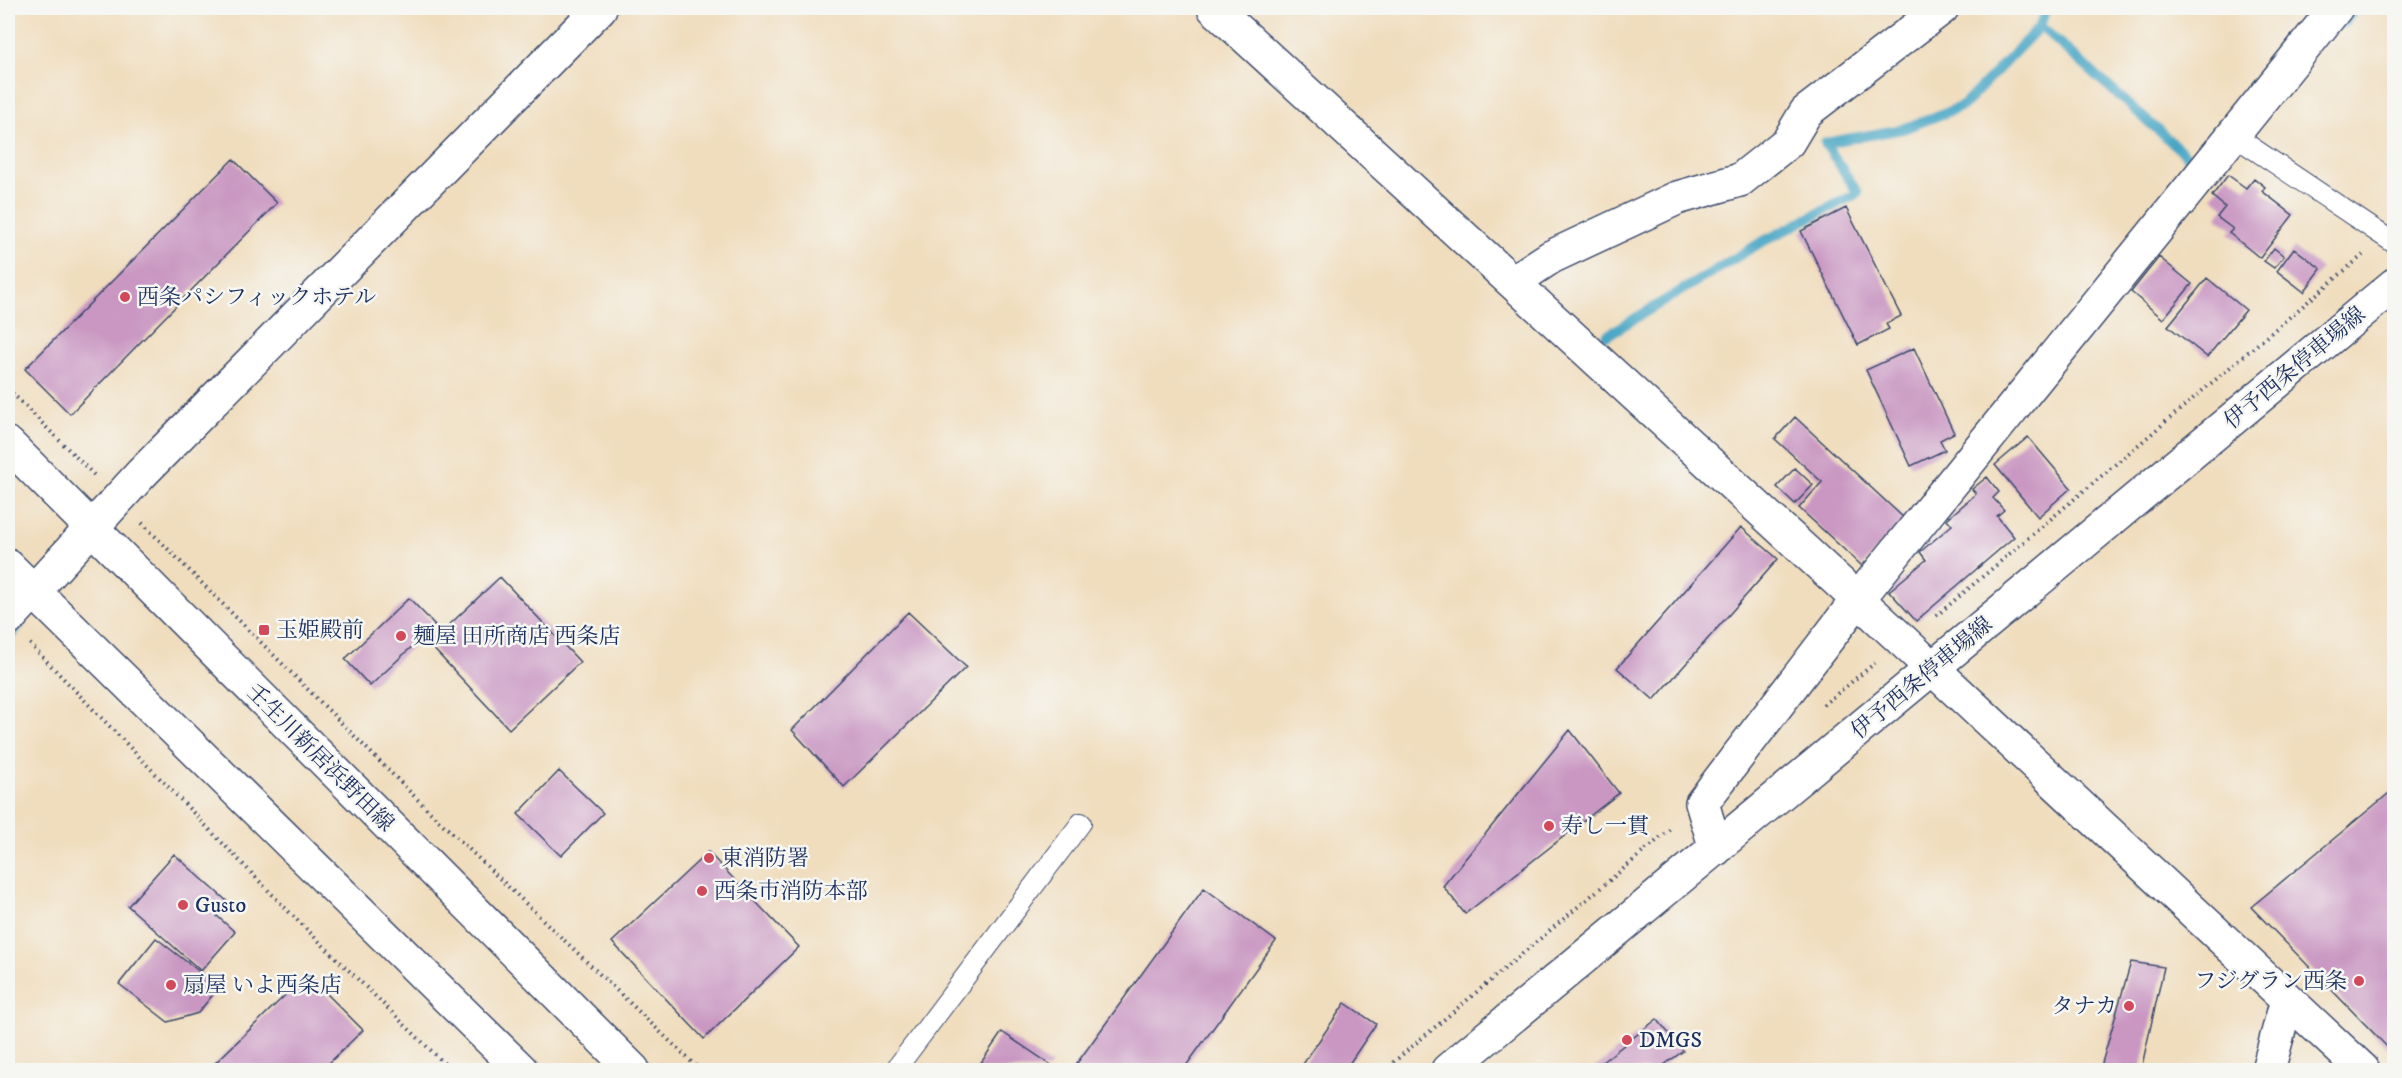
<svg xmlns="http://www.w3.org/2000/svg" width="2402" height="1078" viewBox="0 0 2402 1078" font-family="'IM FELL DW Pica','Noto Serif JP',serif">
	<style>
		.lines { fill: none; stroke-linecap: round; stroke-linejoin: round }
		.stream { stroke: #46a6c5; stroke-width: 10 }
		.building { fill: #c997c2 }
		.service-casing { stroke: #3b496c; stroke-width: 22 }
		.minor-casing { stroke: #3b496c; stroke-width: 36 }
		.secondary-casing { stroke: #3b496c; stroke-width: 36 }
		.primary-casing { stroke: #3b496c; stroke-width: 36 }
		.path { stroke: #3b496c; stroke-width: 4; stroke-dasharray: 1.5 4.5; stroke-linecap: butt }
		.service { stroke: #fff; stroke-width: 20 }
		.minor { stroke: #fff; stroke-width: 33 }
		.secondary { stroke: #fff; stroke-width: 33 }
		.primary { stroke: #fff; stroke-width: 33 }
		.poi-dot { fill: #d1495b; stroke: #f6f6f2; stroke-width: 2 }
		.labels { text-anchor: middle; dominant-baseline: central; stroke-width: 5; stroke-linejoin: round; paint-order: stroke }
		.poi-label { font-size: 22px; fill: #1b2f5e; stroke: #f6f6f2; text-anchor: start }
		.street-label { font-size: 22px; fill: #1b2f5e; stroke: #f6f6f2 }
	</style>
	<rect width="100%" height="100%" fill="#f6f6f2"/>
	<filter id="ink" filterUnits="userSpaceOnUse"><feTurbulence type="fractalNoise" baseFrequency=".0167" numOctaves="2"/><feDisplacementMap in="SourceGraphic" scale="12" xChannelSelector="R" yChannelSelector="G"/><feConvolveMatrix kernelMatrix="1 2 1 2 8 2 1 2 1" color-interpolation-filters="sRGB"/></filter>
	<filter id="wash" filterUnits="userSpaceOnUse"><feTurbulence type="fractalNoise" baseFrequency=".008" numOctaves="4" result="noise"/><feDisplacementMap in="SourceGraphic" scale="24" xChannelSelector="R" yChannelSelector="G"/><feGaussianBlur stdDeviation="1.35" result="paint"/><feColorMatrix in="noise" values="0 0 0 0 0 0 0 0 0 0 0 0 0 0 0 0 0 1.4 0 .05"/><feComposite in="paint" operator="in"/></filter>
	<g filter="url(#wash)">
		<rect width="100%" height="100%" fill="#f0ddbd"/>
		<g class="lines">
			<!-- stream -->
			<path class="stream" d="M2343 24 2356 8
				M2040 26 2195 163
				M1606 336 1760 243 1858 193 1825 143 1903 129 1963 106 2040 26 2046 8
				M8 639 20 624"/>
		</g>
		<g id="blocks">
			<!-- building -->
			<path class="building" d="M233 159 277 203 70 414 25 369Z
				M2228 175 2246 188 2254 178 2265 187 2262 191 2293 215 2260 258 2229 233 2233 229 2217 217 2225 207 2212 196Z
				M1846 208 1901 316 1886 324 1889 329 1858 345 1801 231Z
				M2274 248 2284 256 2274 268 2264 261Z
				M2294 248 2321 269 2304 292 2277 271Z
				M2159 257 2192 284 2163 319 2131 292Z
				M2207 278 2246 310 2207 357 2168 326Z
				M1914 348 1954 433 1940 440 1945 450 1911 466 1866 370Z
				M1795 417 1905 519 1862 566 1799 508 1822 482 1775 439Z
				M2028 437 2071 488 2038 517 1995 465Z
				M1795 468 1813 485 1795 504 1777 487Z
				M1987 477 1999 492 1993 498 2004 510 1997 516 2014 537 1916 621 1889 591 1926 560 1920 552 1952 525 1947 519 1976 494 1972 489Z
				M1741 527 1778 559 1654 700 1617 668Z
				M500 577 580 662 509 729 429 644Z
				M409 598 435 625 370 686 345 659Z
				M908 612 966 667 844 787 792 730Z
				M1570 730 1619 793 1465 914 1443 886Z
				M559 771 603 813 561 856 518 814Z
				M2394 789V1054L2251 907Z
				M708 852 799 947 704 1039 612 942Z
				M174 854 229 903 217 916 235 932 201 971 128 906Z
				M1204 888 1276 941 1183 1070H1072Z
				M156 938 219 987 198 1013 168 1022 119 984Z
				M2131 962 2164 967 2141 1070H2100Z
				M307 974 363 1030 322 1070H208Z
				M1345 1003 1376 1024 1345 1070H1299Z
				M1657 1019 1683 1051 1657 1070H1592Z
				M1002 1032 1051 1065 1047 1070H976Z"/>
		</g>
	</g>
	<g filter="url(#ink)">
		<use href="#blocks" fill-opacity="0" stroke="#3b496c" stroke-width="1.5"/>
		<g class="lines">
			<!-- service casing -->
			<g class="service-casing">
				<path id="service" d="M2233 135 2394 243
					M895 1070 1081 823"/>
			</g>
			<!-- minor casing -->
			<g class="minor-casing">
				<path id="minor" d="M1214 8 1903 641 2363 1070
					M1513 282 1551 257 1677 198 1740 180 1788 142 1806 112 1942 8
					M8 619 142 473 600 8
					M1716 849 1702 803 1858 599 2336 8
					M2268 1070 2287 1000"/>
			</g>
			<!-- secondary casing -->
			<g class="secondary-casing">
				<path id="secondary" d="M1448 1070 2394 285"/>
			</g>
			<!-- primary casing -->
			<g class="primary-casing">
				<path id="primary" d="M8 444 633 1070
					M8 566 521 1070"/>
			</g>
			<!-- path -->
			<path class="path" d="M8 389 94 475
				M142 523 429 811 700 1070
				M1936 616 2363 255
				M30 644 293 916 451 1070
				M1823 705 1875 663
				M1384 1070 1673 827"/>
			<!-- service -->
			<use href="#service" class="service"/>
			<!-- minor -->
			<use href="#minor" class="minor"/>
			<!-- secondary -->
			<use href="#secondary" class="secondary"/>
			<!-- primary -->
			<use href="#primary" class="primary"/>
		</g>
	</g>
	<!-- markers -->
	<g class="poi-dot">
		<circle cx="125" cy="297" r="6"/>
		<rect x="258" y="624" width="12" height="12" rx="3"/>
		<circle cx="401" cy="636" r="6"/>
		<circle cx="1549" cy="826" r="6"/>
		<circle cx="709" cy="858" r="6"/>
		<circle cx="702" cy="891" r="6"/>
		<circle cx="183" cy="905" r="6"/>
		<circle cx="2359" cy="981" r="6"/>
		<circle cx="171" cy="985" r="6"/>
		<circle cx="2129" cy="1006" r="6"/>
		<circle cx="1627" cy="1040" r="6"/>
	</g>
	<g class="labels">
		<!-- poi labels -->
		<g class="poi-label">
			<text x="137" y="297">西条パシフィックホテル</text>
			<text x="276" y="630">玉姫殿前</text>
			<text x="413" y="636">麺屋 田所商店 西条店</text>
			<text x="1561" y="826">寿し一貫</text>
			<text x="721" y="858">東消防署</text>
			<text x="714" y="891">西条市消防本部</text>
			<text x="195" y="905">Gusto</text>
			<text x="2347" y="981" text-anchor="end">フジグラン西条</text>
			<text x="183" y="985">扇屋 いよ西条店</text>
			<text x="2117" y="1006" text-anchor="end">タナカ</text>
			<text x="1639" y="1040">DMGS</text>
		</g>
		<!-- street labels -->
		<g class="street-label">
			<text transform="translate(2295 368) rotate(-40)">伊予西条停車場線</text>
			<text transform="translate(1922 678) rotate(-40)">伊予西条停車場線</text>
			<text transform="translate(320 758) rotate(45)">壬生川新居浜野田線</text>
		</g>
	</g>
	<!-- margin -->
	<rect width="2402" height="1078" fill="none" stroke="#f6f6f2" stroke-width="30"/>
</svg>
